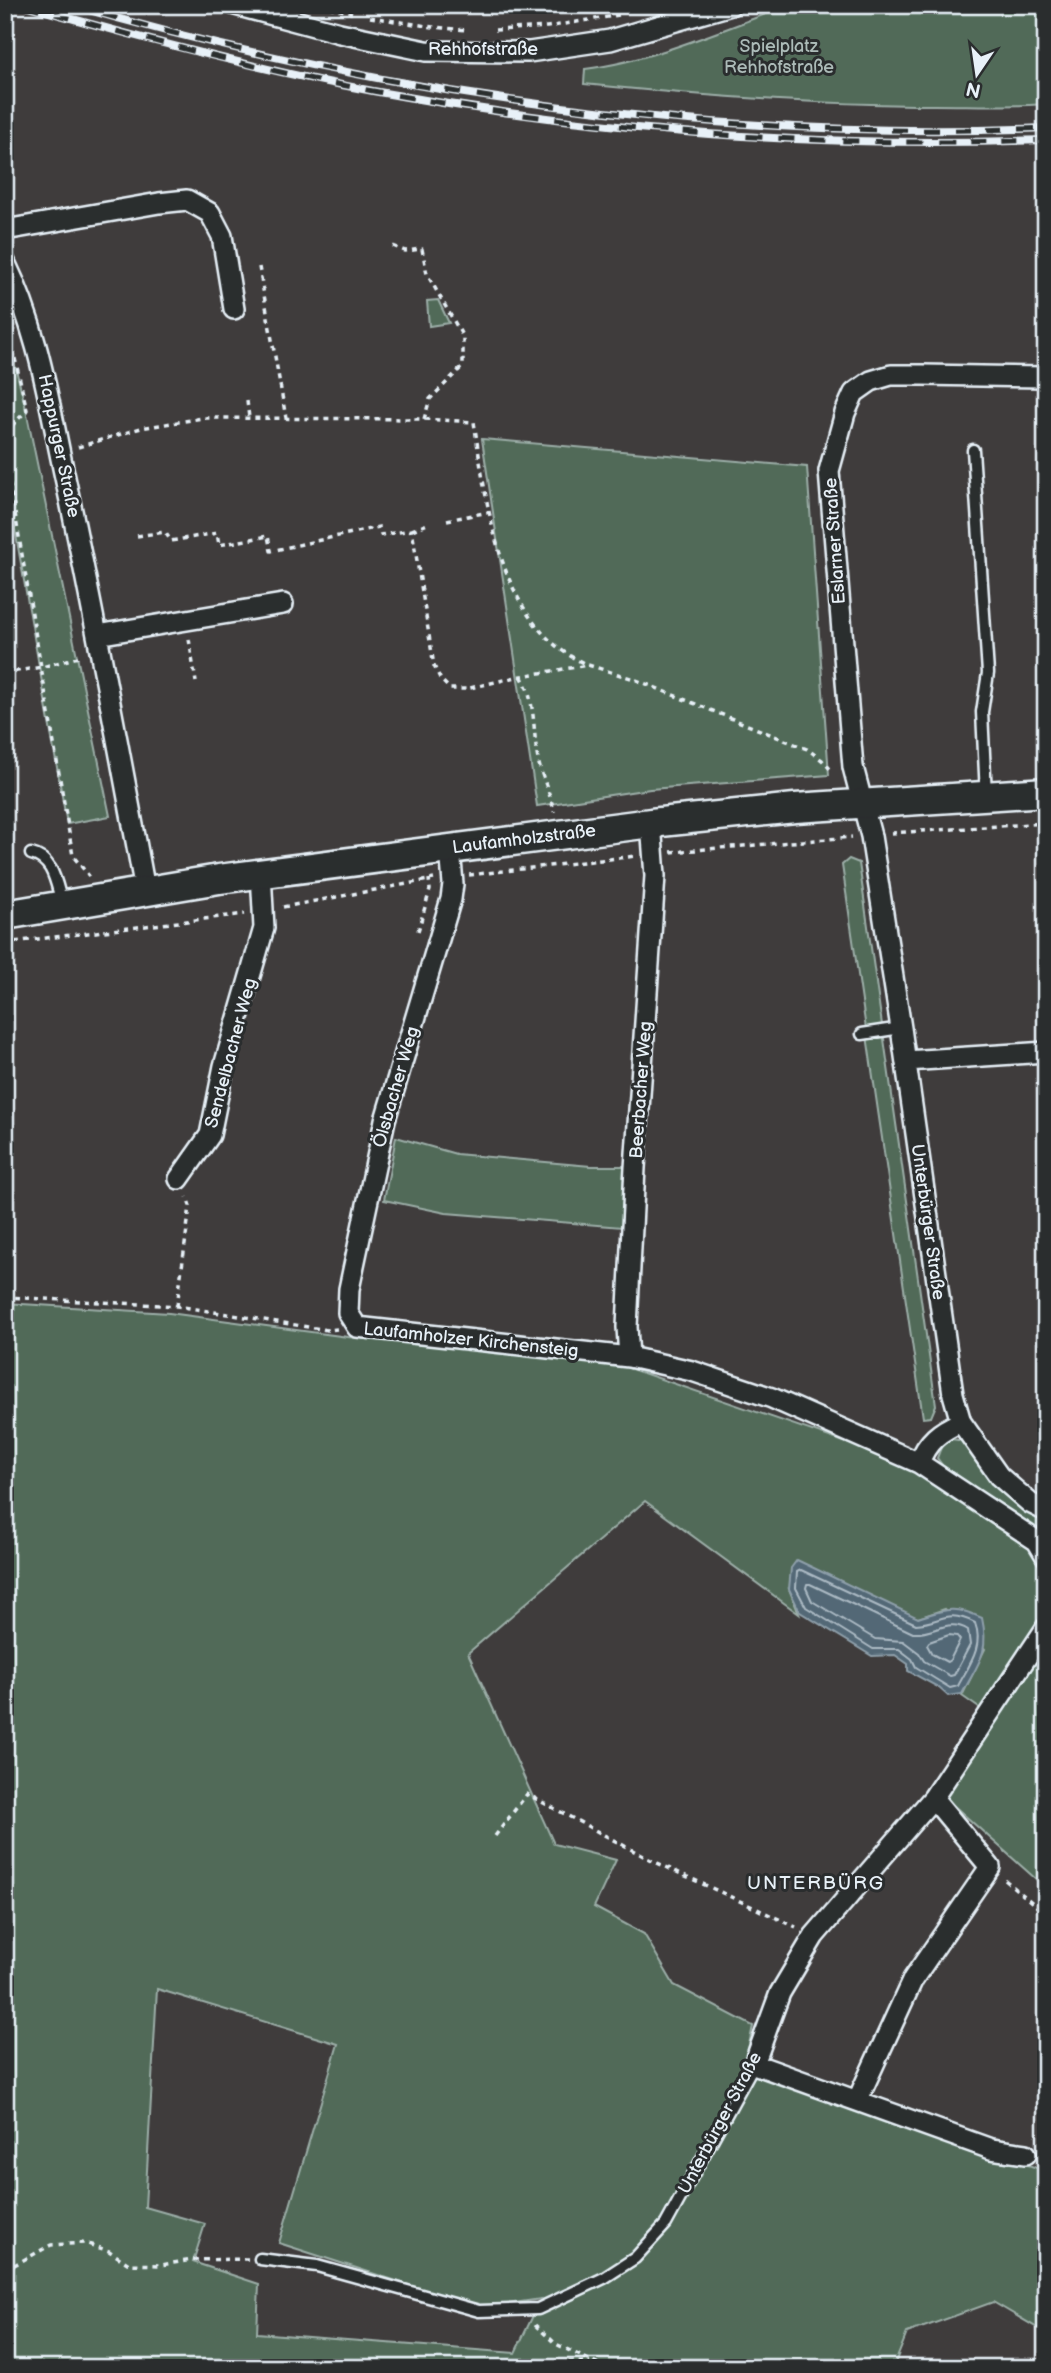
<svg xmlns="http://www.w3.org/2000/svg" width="1051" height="2373" viewBox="0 0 1051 2373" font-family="'Balsamiq Sans',sans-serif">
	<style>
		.green { fill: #516a58; stroke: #9caea8; stroke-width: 2; fill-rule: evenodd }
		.water { fill: #526876; stroke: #8e9faa; stroke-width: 2 }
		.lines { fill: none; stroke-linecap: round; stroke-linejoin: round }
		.shore { stroke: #acbac4; stroke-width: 2 }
		.lane-casing { stroke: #e8f1f8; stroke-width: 15 }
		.street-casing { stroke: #e8f1f8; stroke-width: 24 }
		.secondary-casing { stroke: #e8f1f8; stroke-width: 33 }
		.path { stroke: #e8f1f8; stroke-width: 3.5; stroke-dasharray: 5 5; stroke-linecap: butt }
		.lane { stroke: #2a2d2e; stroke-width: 10 }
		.street { stroke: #2a2d2e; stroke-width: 19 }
		.secondary { stroke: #2a2d2e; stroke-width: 28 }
		.rail-casing { stroke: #e8f1f8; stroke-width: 8 }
		.rail { stroke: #2a2d2e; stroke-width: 5; stroke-dasharray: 16; stroke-linecap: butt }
		.labels { text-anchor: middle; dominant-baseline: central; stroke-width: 6; stroke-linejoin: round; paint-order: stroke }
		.park-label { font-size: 18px; fill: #acbbb8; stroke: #2a2d2e }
		.street-label { font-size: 18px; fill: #e8f1f8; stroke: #2a2d2e }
		.neighbourhood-label { font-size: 19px; letter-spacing: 2px; fill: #e8f1f8; stroke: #2a2d2e }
	</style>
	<rect width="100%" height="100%" fill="#3f3c3c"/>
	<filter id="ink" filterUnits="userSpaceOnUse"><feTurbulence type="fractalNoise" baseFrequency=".0143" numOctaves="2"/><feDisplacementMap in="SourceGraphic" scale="14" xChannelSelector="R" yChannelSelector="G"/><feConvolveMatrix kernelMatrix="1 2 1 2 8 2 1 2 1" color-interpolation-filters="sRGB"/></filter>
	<g filter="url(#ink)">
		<!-- green -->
		<path class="green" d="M790 5H1046V104C1009 107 971 105 934 105 817 105 701 96 584 84L585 69C652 61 726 28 790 5Z
			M438 300 449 323 429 326 427 301Z
			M13 358 25 405 110 816 67 824 5 473V359Z
			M482 439 807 467 829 775 650 789 537 806Z
			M849 859 859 863 936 1405 931 1417 923 1418 842 865Z
			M396 1137 456 1154 591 1166H624L622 1227 446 1213 384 1200Z
			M5 1303 169 1313 348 1337 620 1365 940 1475 997 1502 943 1466 937 1458 942 1445 947 1439C953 1439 958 1439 963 1442 973 1450 978 1464 985 1474 1000 1495 1023 1510 1046 1522V1888L943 1796 996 1720 962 1696 985 1649 945 1609 918 1618 789 1589 799 1614 645 1501 468 1653 554 1844 616 1860 594 1907 644 1934 674 1985 753 2026 744 2068 1040 2169 1046 2156V2333L993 2302 907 2333 893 2368H5ZM157 1989 338 2044 279 2243 480 2308 541 2299 515 2353 257 2333 259 2284 193 2262 205 2224 145 2207Z"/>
		<!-- water -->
		<path class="water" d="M797 1560 918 1618C946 1609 955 1605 982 1618 990 1654 978 1663 962 1694L948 1696 938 1687 908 1671V1664L895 1655 872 1656 800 1612 789 1589 791 1568Z"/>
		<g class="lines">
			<!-- shore -->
			<path class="shore" d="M801 1570 916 1624C942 1623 945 1608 975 1623 984 1647 969 1665 958 1686L950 1688 916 1667 912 1659 899 1649H873L806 1607 796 1588 797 1572Z
				M807 1584H810L913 1633C934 1635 948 1617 968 1630L970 1645 954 1675 950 1676 924 1661 919 1653 903 1641 875 1639 812 1601 806 1588Z
				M949 1635 957 1636 960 1640 950 1660 947 1662 932 1654 927 1645 929 1642Z"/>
			<!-- lane casing -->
			<g class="lane-casing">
				<path id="lane" d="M973 450 988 673 982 712 986 795
					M31 854C54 859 56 884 62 903
					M862 1034 901 1028
					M260 2259 317 2266 479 2311 538 2309 604 2278 635 2258 666 2224 754 2064"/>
			</g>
			<!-- street casing -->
			<g class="street-casing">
				<path id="street" d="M235 5 340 33 426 51 529 52 610 40 731 5
					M5 230 159 203 187 200 210 213 222 236 234 309
					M5 262C40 334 49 405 66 482 95 618 120 754 145 890
					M1046 377 922 375H891L871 381 854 393 845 413 829 471 853 767 871 836 901 1028 953 1394 961 1422 999 1476 1030 1503 1046 1511
					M97 635 283 604
					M450 848 453 884 451 899 385 1120 349 1289 348 1313 357 1327 629 1357 692 1371 772 1398 919 1463 1037 1541 1046 1556
					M906 1061 1046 1052
					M179 1179 210 1135 224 1066 264 928 261 873
					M629 1357 627 1327 635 1168 655 876 651 823
					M919 1463C927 1441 940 1431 961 1422
					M858 2099 913 1979 990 1867 933 1798
					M1026 2154 991 2149 754 2064 780 1993 814 1936 933 1798 1046 1628"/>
			</g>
			<!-- secondary casing -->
			<g class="secondary-casing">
				<path id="secondary" d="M5 915 219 879 651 823 795 808 1046 792"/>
			</g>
			<!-- path -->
			<path class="path" d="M329 7 352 13
				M370 17 433 27 466 30
				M495 30 547 27 619 15
				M393 246 405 251 422 249 427 274 463 337V366L430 399 424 419
				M259 267 286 418
				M5 351 14 350
				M247 401 249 418
				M5 433 27 410 13 350
				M78 447 141 428 203 418 424 419 474 422C487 504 498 626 586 664
				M5 454 73 856 89 876
				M447 520 489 512
				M412 530 430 523
				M137 536 165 532 171 541 217 533 219 545 268 536 271 551 379 527 381 535 412 530 434 666 441 680 450 689H466L516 677 588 665 634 679 807 749 822 760 832 771
				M189 639 196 682
				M5 673 42 667 82 656
				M521 676C537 701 532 735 539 764 543 780 551 795 554 812
				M891 833 1046 823
				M671 852 852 837
				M469 875 636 856
				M283 907 434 879
				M418 931 430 890 429 879
				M5 943 245 914
				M5 1297 177 1306 327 1330 337 1329
				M177 1306 190 1206 187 1197
				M495 1836 527 1794 651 1860 796 1927
				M1005 1880 1046 1914
				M5 2270 51 2245 85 2243 109 2251 129 2264 161 2265 192 2260 248 2259
				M535 2325 556 2344 605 2368
				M540 2368 553 2362H590"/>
			<!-- lane -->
			<use href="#lane" class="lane"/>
			<!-- street -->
			<use href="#street" class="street"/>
			<!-- secondary -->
			<use href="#secondary" class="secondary"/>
			<!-- rail casing -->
			<g class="rail-casing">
				<path id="rail" d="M24 5C139 38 255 69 373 91 595 132 820 148 1046 140
					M71 5C387 97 717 141 1046 128"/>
			</g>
			<!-- rail -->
			<use href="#rail" class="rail"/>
		</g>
	</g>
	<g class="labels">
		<!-- park labels -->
		<g class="park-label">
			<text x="779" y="46">Spielplatz<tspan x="779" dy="21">Rehhofstraße</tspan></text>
		</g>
		<!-- street labels -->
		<g class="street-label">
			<text x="483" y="49">Rehhofstraße</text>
			<text transform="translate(59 446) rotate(78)">Happurger Straße</text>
			<text transform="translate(835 541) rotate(-94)">Eslarner Straße</text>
			<text transform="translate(524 839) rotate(-7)">Laufamholzstraße</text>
			<text transform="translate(231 1053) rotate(-75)">Sendelbacher Weg</text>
			<text transform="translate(396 1087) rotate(-74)">Ölsbacher Weg</text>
			<text transform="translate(641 1090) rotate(-86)">Beerbacher Weg</text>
			<text transform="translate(928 1222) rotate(82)">Unterbürger Straße</text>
			<text transform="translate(471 1340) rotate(6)">Laufamholzer Kirchensteig</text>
			<text transform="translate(720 2123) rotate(-62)">Unterbürger Straße</text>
		</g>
		<!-- neighbourhood labels -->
		<g class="neighbourhood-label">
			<text x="816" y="1883">UNTERBÜRG</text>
		</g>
	</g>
	<!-- margin -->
	<rect width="1051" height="2373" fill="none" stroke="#2a2d2e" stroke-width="28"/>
	<rect x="14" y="14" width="1023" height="2345" fill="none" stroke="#e8f1f8" stroke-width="2.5" filter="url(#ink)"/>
	<!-- north arrow -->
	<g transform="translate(977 74) rotate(193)" stroke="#2a2d2e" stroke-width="5" paint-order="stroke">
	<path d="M0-5L12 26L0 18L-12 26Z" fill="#e8f1f8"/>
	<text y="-10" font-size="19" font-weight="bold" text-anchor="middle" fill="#e8f1f8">N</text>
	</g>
</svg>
